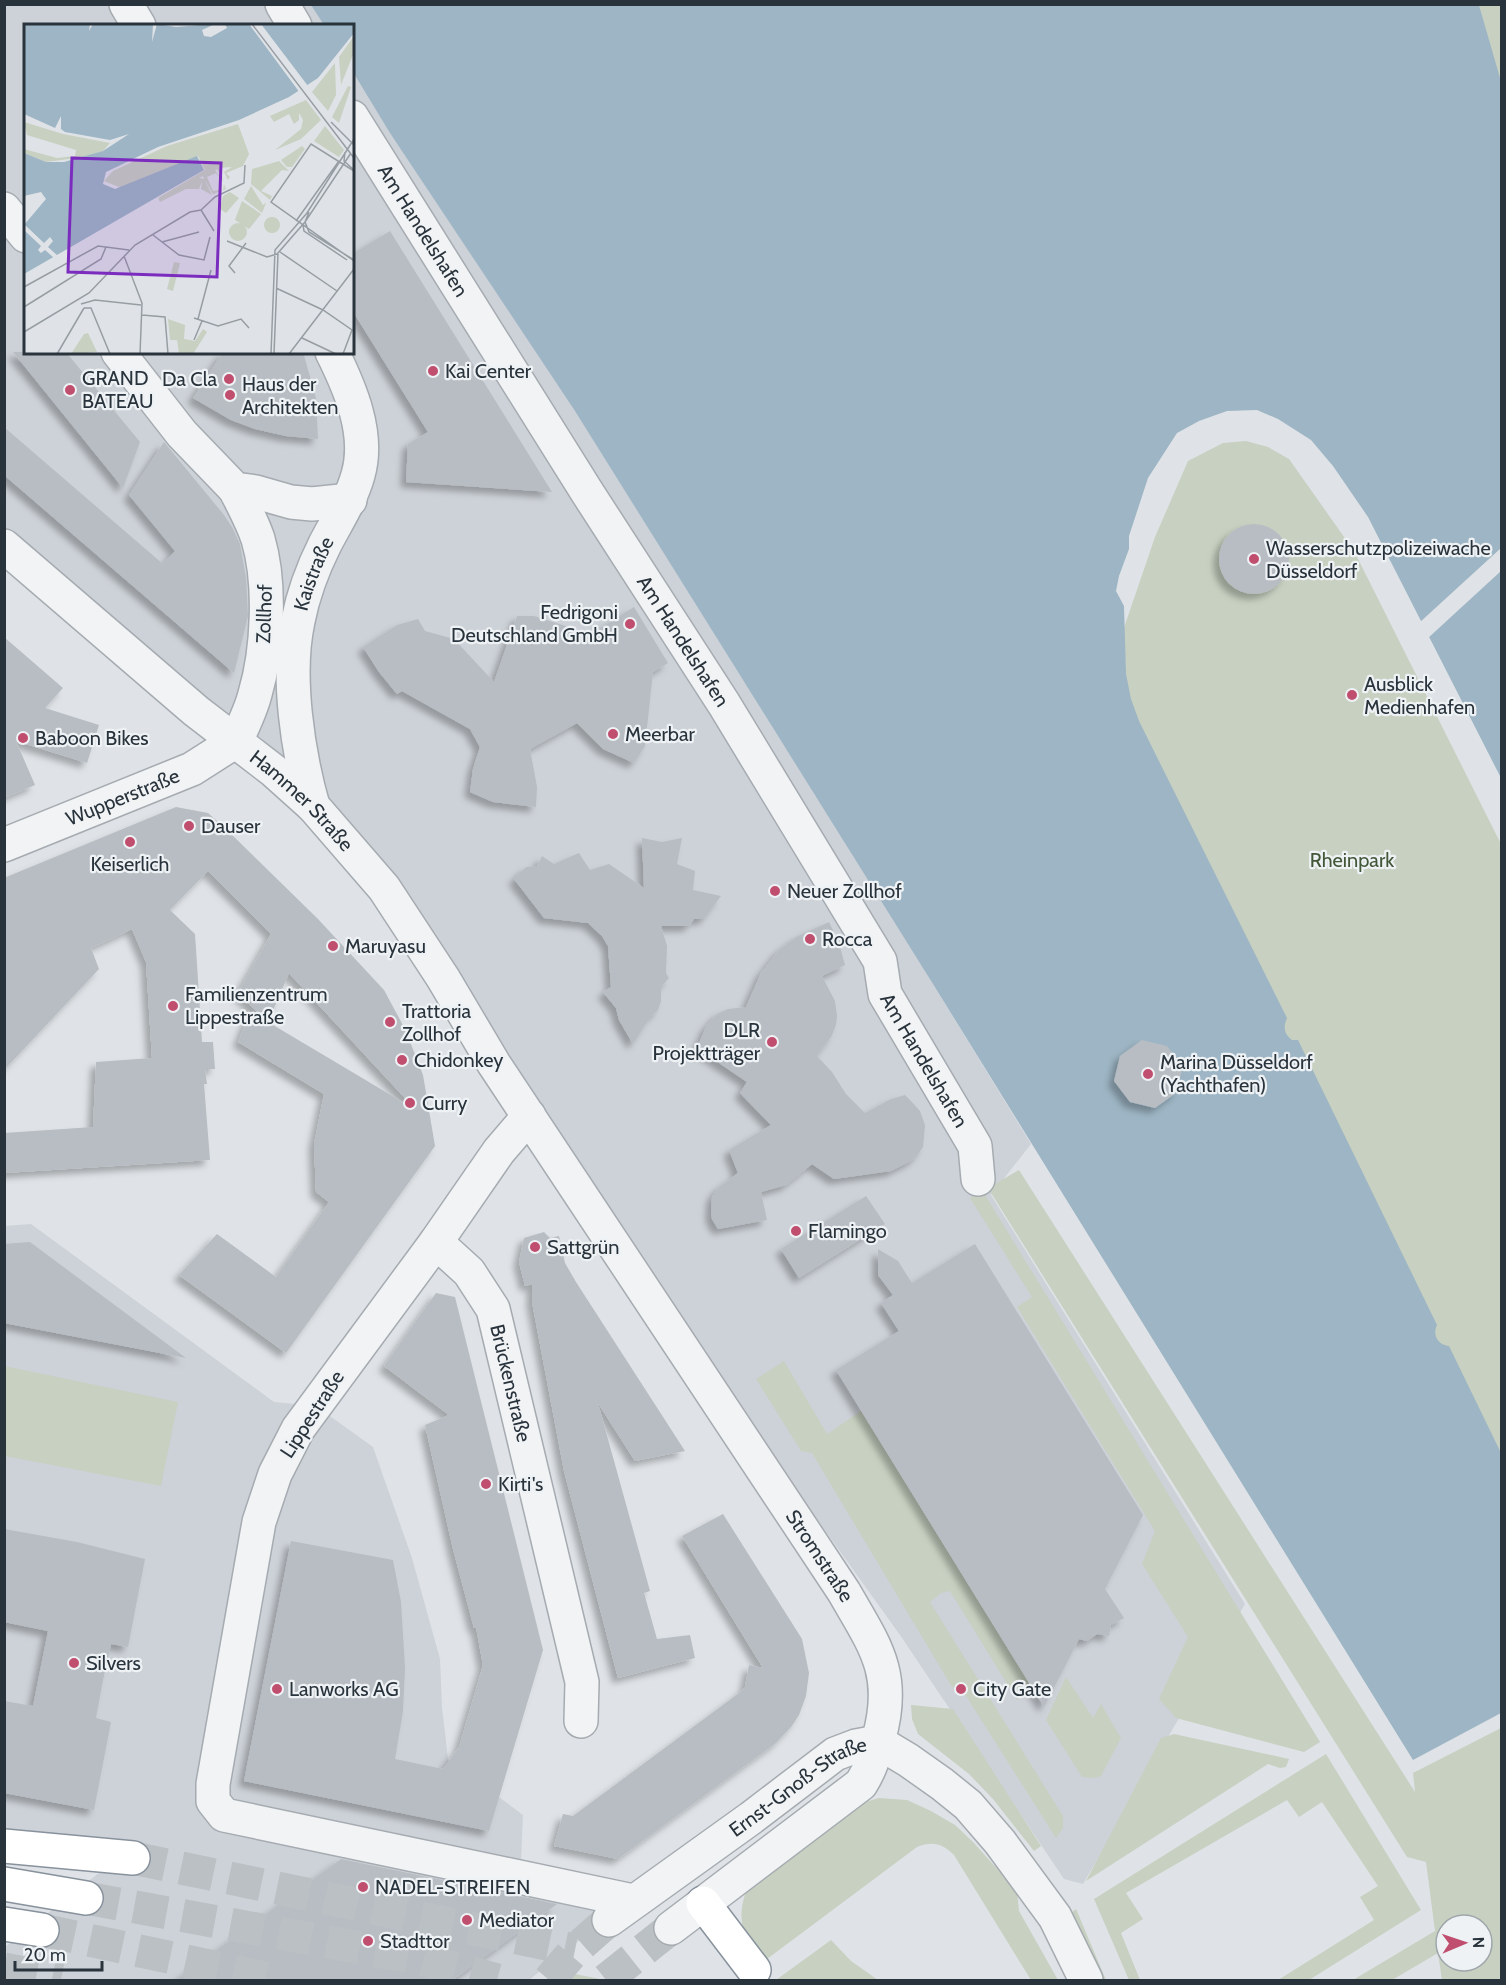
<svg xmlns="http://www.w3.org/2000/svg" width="1506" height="1985" viewBox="0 0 1506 1985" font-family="Cabin,sans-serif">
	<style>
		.built { fill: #cdd2d8; fill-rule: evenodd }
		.green { fill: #c7d0c1; fill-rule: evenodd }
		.water { fill: #9db5c4 }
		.pier { fill: #dfe3e7 }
		.building { fill: #b7bdc3; fill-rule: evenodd; filter: url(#shadow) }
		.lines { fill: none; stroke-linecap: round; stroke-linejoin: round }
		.minor-tunnel { stroke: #bbc0c5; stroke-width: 33; stroke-dasharray: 33 16; stroke-linecap: butt }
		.highway-tunnel { stroke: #bbc0c5; stroke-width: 33; stroke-dasharray: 33 16; stroke-linecap: butt }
		.minor-casing { stroke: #a5abb0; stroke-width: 36 }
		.highway-casing { stroke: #88929c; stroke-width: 36 }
		.minor { stroke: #f1f3f5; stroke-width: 33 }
		.highway { stroke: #fff; stroke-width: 33 }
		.poi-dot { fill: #c04f6f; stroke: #eef2f5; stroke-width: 2 }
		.labels { text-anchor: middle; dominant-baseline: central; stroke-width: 4.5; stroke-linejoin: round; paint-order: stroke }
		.street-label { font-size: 20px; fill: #29333c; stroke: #eef2f5 }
		.poi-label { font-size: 20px; fill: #29333c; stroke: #eef2f5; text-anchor: start }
		.park-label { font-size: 20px; fill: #425738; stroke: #eef2f5 }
		.inset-road { fill: none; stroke: #969da3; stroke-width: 1.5 }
		.view { fill: #7b2cbf; fill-opacity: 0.15; stroke: #7b2cbf; stroke-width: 3 }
		.inset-edge { fill: none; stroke: #29333c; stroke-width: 3 }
	</style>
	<defs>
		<filter id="shadow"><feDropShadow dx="-5.5" dy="5.5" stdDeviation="3" flood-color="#0004"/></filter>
	</defs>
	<rect width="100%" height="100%" fill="#dfe3e7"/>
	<!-- built -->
	<path class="built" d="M5 5H867L928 976 1031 1144 991 1195 1245 1604 1083 1884 1064 1879 900 1635 686 1337 387 884 5 534ZM26 26H352V352H26Z
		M31 1224 274 1402 316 1406 373 1447 412 1558 440 1659 442 1707 448 1759 523 1815 521 1861 642 1891 529 1980H5V1947L123 1854 5 1842 4 1226Z"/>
	<!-- green -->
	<path class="green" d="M1479 5H1501V85L1499 78Z
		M1246 441 1268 447 1289 459 1354 551 1501 844V1482L1124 715 1114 657 1155 537 1188 461 1223 443Z
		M1019 1170 1415 1792 1413 1773 1501 1728V1980H1442L1438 1953 1392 1980H1353L1435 1931 1426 1862 1407 1857 988 1188ZM1446 1925H1482V1961H1446Z
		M982 1190 1320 1742 1304 1752 1176 1718 1159 1699 1188 1637 1142 1564 1155 1531 1017 1307 1032 1297 970 1198Z
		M784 1361 827 1434 861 1411 1033 1689 1017 1700 950 1591 941 1593 930 1602 1063 1816V1828L1056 1838 961 1688 952 1687 812 1453 801 1451 756 1379Z
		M4 1366 178 1402 161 1486 5 1456Z
		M1066 1677 1093 1718 1101 1704 1121 1738 1101 1776 1095 1778 1082 1777 1046 1720Z
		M911 1705 953 1709 1041 1846 1034 1851 993 1799 969 1774 918 1734 912 1719Z
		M1174 1734 1289 1759 1286 1767 1280 1768 1268 1764 1086 1881 1161 1738Z
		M1326 1754 1421 1910 1309 1980H1278L1374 1920 1360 1897 1378 1886 1322 1802 1299 1817 1287 1800 1126 1893 1143 1919 1121 1933 1140 1980H1129L1094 1899Z
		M879 1798 907 1800 931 1811 955 1825 973 1842 1017 1891 1019 1911 1058 1980H1031L954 1855C942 1843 932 1841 917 1847L767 1959H761C743 1934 736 1922 746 1891L862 1803Z
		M1076 1909 1106 1980H1096L1069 1915Z
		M831 1940 851 1961 878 1980H776Z
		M565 1972 605 1980H554Z"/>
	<!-- water -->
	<path class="water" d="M311 5H1479L1502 85 1501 778 1368 517 1333 466 1311 440 1278 419 1257 410 1227 411 1199 421 1177 433 1148 478 1129 536V549L1119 576 1116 591 1124 606 1126 674 1131 699 1139 721 1287 1018C1283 1027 1284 1034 1292 1040H1298L1437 1325C1432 1335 1438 1345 1449 1346L1501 1453V1713L1413 1760 928 976 575 411 390 133 353 72 352 26 324 25Z"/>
	<!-- pier -->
	<path class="pier" d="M1501 548V571L1427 639 1419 623Z"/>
	<!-- building -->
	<path class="building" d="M390 231 552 492 406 482 408 444 428 432 352 310V254Z
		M13 352H66L140 442 123 488Z
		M223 352H303L316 398 318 439 286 436 255 429 231 420 193 398Z
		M4 427 163 564 175 551 129 495 164 442 224 515 232 527 240 544 246 578 248 616 234 673 4 475Z
		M1219 559a35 35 0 1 1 70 0a35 35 0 1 1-70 0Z
		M634 607 668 663 653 672 645 746 634 763 603 749 577 723 530 749 537 787 536 807 493 802 470 792 473 769 480 747 470 729 402 691 397 694 379 672 363 647 397 625 418 619 425 631 454 639 494 682 517 616H534L591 634Z
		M4 637 63 688 45 708 99 725 87 763 16 741 35 785 4 798Z
		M176 807 208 813 226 829 318 919 384 990 405 1029 423 1075 435 1146 286 1353 179 1275 217 1234 276 1277 329 1202 316 1192 314 1144 324 1094 238 1042 250 1012 267 1022 238 993 271 934 208 871 170 910 195 934 202 1042H213L215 1069H205L207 1084H204L210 1160 4 1173V1133L93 1127 96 1062 152 1058 146 962 132 929 91 948 99 969 4 1070V878ZM289 973 416 1110 268 1022Z
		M642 838 662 842 682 838 677 864 695 871 693 890 721 896 704 919H694L689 926H661L667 946 666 973 669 978 661 987V1001L658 1010 650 1017 633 1044 619 1020 616 1008 603 992 611 987 608 946 602 936 588 923 544 918 514 879 526 867 537 866 542 856 554 864 579 853 590 870 609 864 644 888Z
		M829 922 839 943 845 965 822 976 835 1001 837 1016 836 1025 831 1037 817 1056 832 1072 846 1094 865 1113 891 1099 905 1095 911 1101 920 1111 925 1125 923 1147 916 1157 909 1162 891 1171 834 1179 812 1164 786 1185 761 1192 767 1220 718 1229 712 1219 711 1213 712 1197 718 1188 738 1173 729 1150 771 1125 740 1093 747 1082 697 1048 706 1027 717 1014 728 1009 746 1007 761 973 779 950 796 937Z
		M1142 1040 1167 1046 1183 1067 1176 1093 1155 1108 1130 1102 1114 1081 1120 1056Z
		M866 1196 885 1224 799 1278 781 1249Z
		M544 1232 550 1238 559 1236 565 1263 576 1282 685 1451 635 1461 598 1403 650 1591 644 1593 657 1639 690 1635 695 1658 618 1678 564 1471 532 1302V1284L525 1286 519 1262 524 1238Z
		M30 1242 186 1358 4 1323V1244Z
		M975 1244 1143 1515 1105 1589 1124 1618 1111 1625 1109 1636 1097 1634 1087 1641 1079 1639 1044 1707 836 1370 899 1331 881 1303 893 1295 878 1275V1249L898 1261 912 1283Z
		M436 1293 455 1297 543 1650 489 1831 244 1781 291 1541 393 1560 401 1602 405 1668 403 1711 395 1759 443 1769 459 1747 483 1665 476 1627 474 1628 453 1549 425 1425 449 1415 384 1366Z
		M723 1514 802 1639 809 1673 806 1696 799 1715 791 1727 776 1743 618 1859 554 1846 563 1814 573 1816 739 1693 745 1687 749 1665 763 1668 682 1536Z
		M4 1529 77 1542 145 1559 128 1647 111 1644 103 1680 96 1718 111 1722 94 1810 4 1793V1701L33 1706 48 1631 4 1622Z
		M341 1859 557 1904 453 1980H176Z"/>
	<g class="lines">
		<!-- minor-tunnel -->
		<path class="minor-tunnel" d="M549 1980 575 1950 609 1920
			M606 1980 671 1928"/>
		<!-- highway-tunnel -->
		<path class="highway-tunnel" d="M133 1858 575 1950
			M86 1898 421 1959 497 1980
			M42 1930 275 1980
			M4 1969 61 1980"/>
		<!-- minor casing -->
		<g class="minor-casing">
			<g id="minor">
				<path d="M126 4 139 26"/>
				<path d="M282 4 295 26"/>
				<path id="s1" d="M352 117 587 492 724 704 880 961 885 994 975 1146 978 1179"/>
				<path d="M4 209 26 236"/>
				<path d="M118 352 182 434 235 489 256 492 291 502 312 504 350 500"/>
				<path d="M235 489C243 505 252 521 258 539 271 583 268 650 255 694 251 710 243 726 236 741"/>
				<path id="s2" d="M4 546 196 711 274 771 313 806 384 888 443 978 494 1064 844 1592C875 1646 897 1673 879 1738 874 1756 871 1768 861 1784L671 1928"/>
				<path id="s3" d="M313 806C298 753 286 676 298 621 303 595 313 568 325 544 337 521 351 500 358 475 370 434 350 388 332 352"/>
				<path id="s4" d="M4 845 192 769 236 741"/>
				<path d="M529 1116 499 1151 436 1242 298 1429 275 1474 259 1522 213 1784V1801L224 1815 633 1901"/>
				<path id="s5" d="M436 1242 469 1272 493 1309 582 1682 581 1721"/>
				<path d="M878 1742 908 1760 942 1784 968 1805 1000 1842 1055 1917 1086 1980"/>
				<path id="s6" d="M609 1920 751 1818 835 1754 856 1746 878 1742"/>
			</g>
		</g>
		<!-- highway casing -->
		<g class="highway-casing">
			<path id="highway" d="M4 1846 133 1858
				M4 1884 86 1898
				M703 1903 754 1970
				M4 1924 42 1930"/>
		</g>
		<!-- minor -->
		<use href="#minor" class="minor"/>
		<!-- highway -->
		<use href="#highway" class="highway"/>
	</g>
	<!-- markers -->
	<g class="poi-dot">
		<circle cx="433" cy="371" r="6"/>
		<circle cx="229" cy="379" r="6"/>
		<circle cx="70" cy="390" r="6"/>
		<circle cx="230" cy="395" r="6"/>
		<circle cx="1254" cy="559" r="6"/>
		<circle cx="630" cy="624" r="6"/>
		<circle cx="1352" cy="695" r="6"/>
		<circle cx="613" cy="734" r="6"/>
		<circle cx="23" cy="738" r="6"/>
		<circle cx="189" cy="826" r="6"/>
		<circle cx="130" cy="842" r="6"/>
		<circle cx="775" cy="891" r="6"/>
		<circle cx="810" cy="939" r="6"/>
		<circle cx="333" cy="946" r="6"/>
		<circle cx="173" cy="1006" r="6"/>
		<circle cx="390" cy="1022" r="6"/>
		<circle cx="772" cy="1042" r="6"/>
		<circle cx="402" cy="1060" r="6"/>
		<circle cx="1148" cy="1074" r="6"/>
		<circle cx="410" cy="1103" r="6"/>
		<circle cx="796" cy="1231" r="6"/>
		<circle cx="535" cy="1247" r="6"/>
		<circle cx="486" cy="1484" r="6"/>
		<circle cx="74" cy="1663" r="6"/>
		<circle cx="277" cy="1689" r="6"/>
		<circle cx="961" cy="1689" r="6"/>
		<circle cx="363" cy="1887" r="6"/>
		<circle cx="467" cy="1920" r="6"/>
		<circle cx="368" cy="1941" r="6"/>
	</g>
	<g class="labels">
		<!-- street labels -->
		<g class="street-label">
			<text stroke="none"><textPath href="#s1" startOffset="134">Am Handelshafen</textPath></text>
			<text stroke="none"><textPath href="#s3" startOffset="237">Kaistraße</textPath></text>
			<text transform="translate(264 614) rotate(-88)">Zollhof</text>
			<text stroke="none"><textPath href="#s1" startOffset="620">Am Handelshafen</textPath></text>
			<text stroke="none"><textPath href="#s4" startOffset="128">Wupperstraße</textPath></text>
			<text stroke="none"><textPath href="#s2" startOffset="392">Hammer Straße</textPath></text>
			<text stroke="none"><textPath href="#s1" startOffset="1106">Am Handelshafen</textPath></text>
			<text stroke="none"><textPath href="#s5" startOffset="165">Brückenstraße</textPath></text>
			<text transform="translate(312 1414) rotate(-57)">Lippestraße</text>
			<text stroke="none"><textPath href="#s2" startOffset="1310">Stromstraße</textPath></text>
			<text stroke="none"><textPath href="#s6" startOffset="232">Ernst-Gnoß-Straße</textPath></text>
		</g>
		<!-- poi labels -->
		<g class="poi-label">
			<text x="445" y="371">Kai Center</text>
			<text x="82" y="378">GRAND<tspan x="82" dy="23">BATEAU</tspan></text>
			<text x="217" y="379" text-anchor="end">Da Cla</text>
			<text x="242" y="384">Haus der<tspan x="242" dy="23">Architekten</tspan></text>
			<text x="1266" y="548">Wasserschutzpolizeiwache<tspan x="1266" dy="23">Düsseldorf</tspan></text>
			<text x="618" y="612" text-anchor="end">Fedrigoni<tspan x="618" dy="23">Deutschland GmbH</tspan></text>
			<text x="1364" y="684">Ausblick<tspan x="1364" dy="23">Medienhafen</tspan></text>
			<text x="625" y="734">Meerbar</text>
			<text x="35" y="738">Baboon Bikes</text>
			<text x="201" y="826">Dauser</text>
			<text x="130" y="864" text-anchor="middle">Keiserlich</text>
			<text x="787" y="891">Neuer Zollhof</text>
			<text x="822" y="939">Rocca</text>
			<text x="345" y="946">Maruyasu</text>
			<text x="185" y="994">Familienzentrum<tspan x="185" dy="23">Lippestraße</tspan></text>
			<text x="402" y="1011">Trattoria<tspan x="402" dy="23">Zollhof</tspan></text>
			<text x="760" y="1030" text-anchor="end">DLR<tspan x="760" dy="23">Projektträger</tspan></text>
			<text x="414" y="1060">Chidonkey</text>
			<text x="1160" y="1062">Marina Düsseldorf<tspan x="1160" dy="23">(Yachthafen)</tspan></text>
			<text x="422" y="1103">Curry</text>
			<text x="808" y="1231">Flamingo</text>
			<text x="547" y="1247">Sattgrün</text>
			<text x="498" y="1484">Kirti's</text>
			<text x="86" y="1663">Silvers</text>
			<text x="289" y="1689">Lanworks AG</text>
			<text x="973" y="1689">City Gate</text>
			<text x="375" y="1887">NADEL-STREIFEN</text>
			<text x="479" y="1920">Mediator</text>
			<text x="380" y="1941">Stadttor</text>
		</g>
		<!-- park labels -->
		<g class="park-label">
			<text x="1352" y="860">Rheinpark</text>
		</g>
	</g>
	<!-- overview -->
	<g transform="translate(24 24)">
		<rect width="330" height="330" fill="#dfe3e7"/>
		<path d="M330 12V28L317 61 315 33ZM311 39 312 71 304 87 288 68ZM324 62 327 63 315 99 308 93ZM282 76 297 96 277 115 251 126 277 105 279 96 275 89V96L270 100 265 90 250 98 246 92ZM0 98 39 110 86 119 79 127 60 133 22 138 0 129V125L33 134 51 132 52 126 3 111ZM214 100 225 130 219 142 202 149 206 153 204 156 200 148 208 143 195 144 200 158 193 145 175 154 180 155 179 152 191 146 199 158 192 149 183 153 189 167 199 166 200 160 202 165 189 170 180 155 188 171 177 165 178 157 175 165H162L136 178 134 174 181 146 174 132 100 165 80 157 89 147 143 122ZM301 102 320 126 315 133 290 117ZM278 122 281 125 268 143H263L257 136ZM255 137 265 147 258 146 237 167 248 172 246 176 227 160 228 145ZM227 162 239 181 242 179 238 189 220 175ZM206 168 215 174 202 189 196 185 199 172ZM218 177 237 190 225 205 211 196ZM240 201a8 8 0 1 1 16 0a8 8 0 1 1-16 0ZM205 208a9 9 0 1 1 18 0a9 9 0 1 1-18 0ZM150 238 156 239 149 267 143 265ZM144 295 161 301 160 315 171 317 179 305 183 308 169 330H155L153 316H146ZM64 309 73 328 47 330 60 310Z" fill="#c7d0c1"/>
		<path d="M0 0H66L65 7 69 0H129L128 18 133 0 152 3 191 0 178 6 180 12 187 13 203 4 201 0H330V9L294 54 265 73 215 96 134 123 82 148 79 160 91 165 173 132 180 146 0 250V201L22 175 17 168 0 172V129L22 138H40L79 127 105 110 86 116 41 108 37 105V92L31 104 0 90Z" fill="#9db5c4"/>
		<path d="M225 0H237L284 62 276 69ZM0 200 20 219 26 213 29 217 24 223 34 232 30 234 21 226 17 229 14 226 17 222 0 206Z" fill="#dfe3e7"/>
		<path class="inset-road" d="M228 0 330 134M307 98 330 121M321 128 320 137 330 146M330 147 287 120 247 178 330 237M177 186 191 173 220 159 221 141M177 186 190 207M285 188 281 198 285 208 330 236M272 197 315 137M279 201 280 207 323 236M129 211 155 231 180 236 186 213M203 217 243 233 253 230 281 198 327 129M138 218 175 208M256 228 313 267M100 232 118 279 116 330M211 249 205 242 222 219M0 263 74 222 105 226M252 264 299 286 328 306 319 330M57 280 71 276 117 281M0 283 77 235 82 223M60 284H67L86 330M118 291 141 293 144 330M170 294 194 302 217 295 225 304M174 295 187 246M0 308 65 269 111 221 166 188 177 186M278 314 312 330M170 316 178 297M33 330 60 284M247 330 251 226 283 189 330 115M250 330 254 230M265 330 330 245"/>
		<path class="view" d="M48 134 197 139 193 253 44 248Z"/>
		<rect width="330" height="330" class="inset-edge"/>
	</g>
	<!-- border -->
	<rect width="1506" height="1985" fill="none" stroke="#29333c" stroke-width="12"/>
	<!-- north arrow -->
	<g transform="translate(1464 1943) rotate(88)"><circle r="28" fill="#eef2f5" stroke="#9fa6ab" stroke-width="1.5"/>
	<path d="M0-4.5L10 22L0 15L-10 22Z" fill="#c04f6f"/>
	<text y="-9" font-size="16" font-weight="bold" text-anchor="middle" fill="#29333c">N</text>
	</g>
	<!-- scale -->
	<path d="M15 1961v9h87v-9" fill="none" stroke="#29333c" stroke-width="3"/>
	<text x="24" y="1961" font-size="18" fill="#29333c" stroke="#eef2f5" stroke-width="4.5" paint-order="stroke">20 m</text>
</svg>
